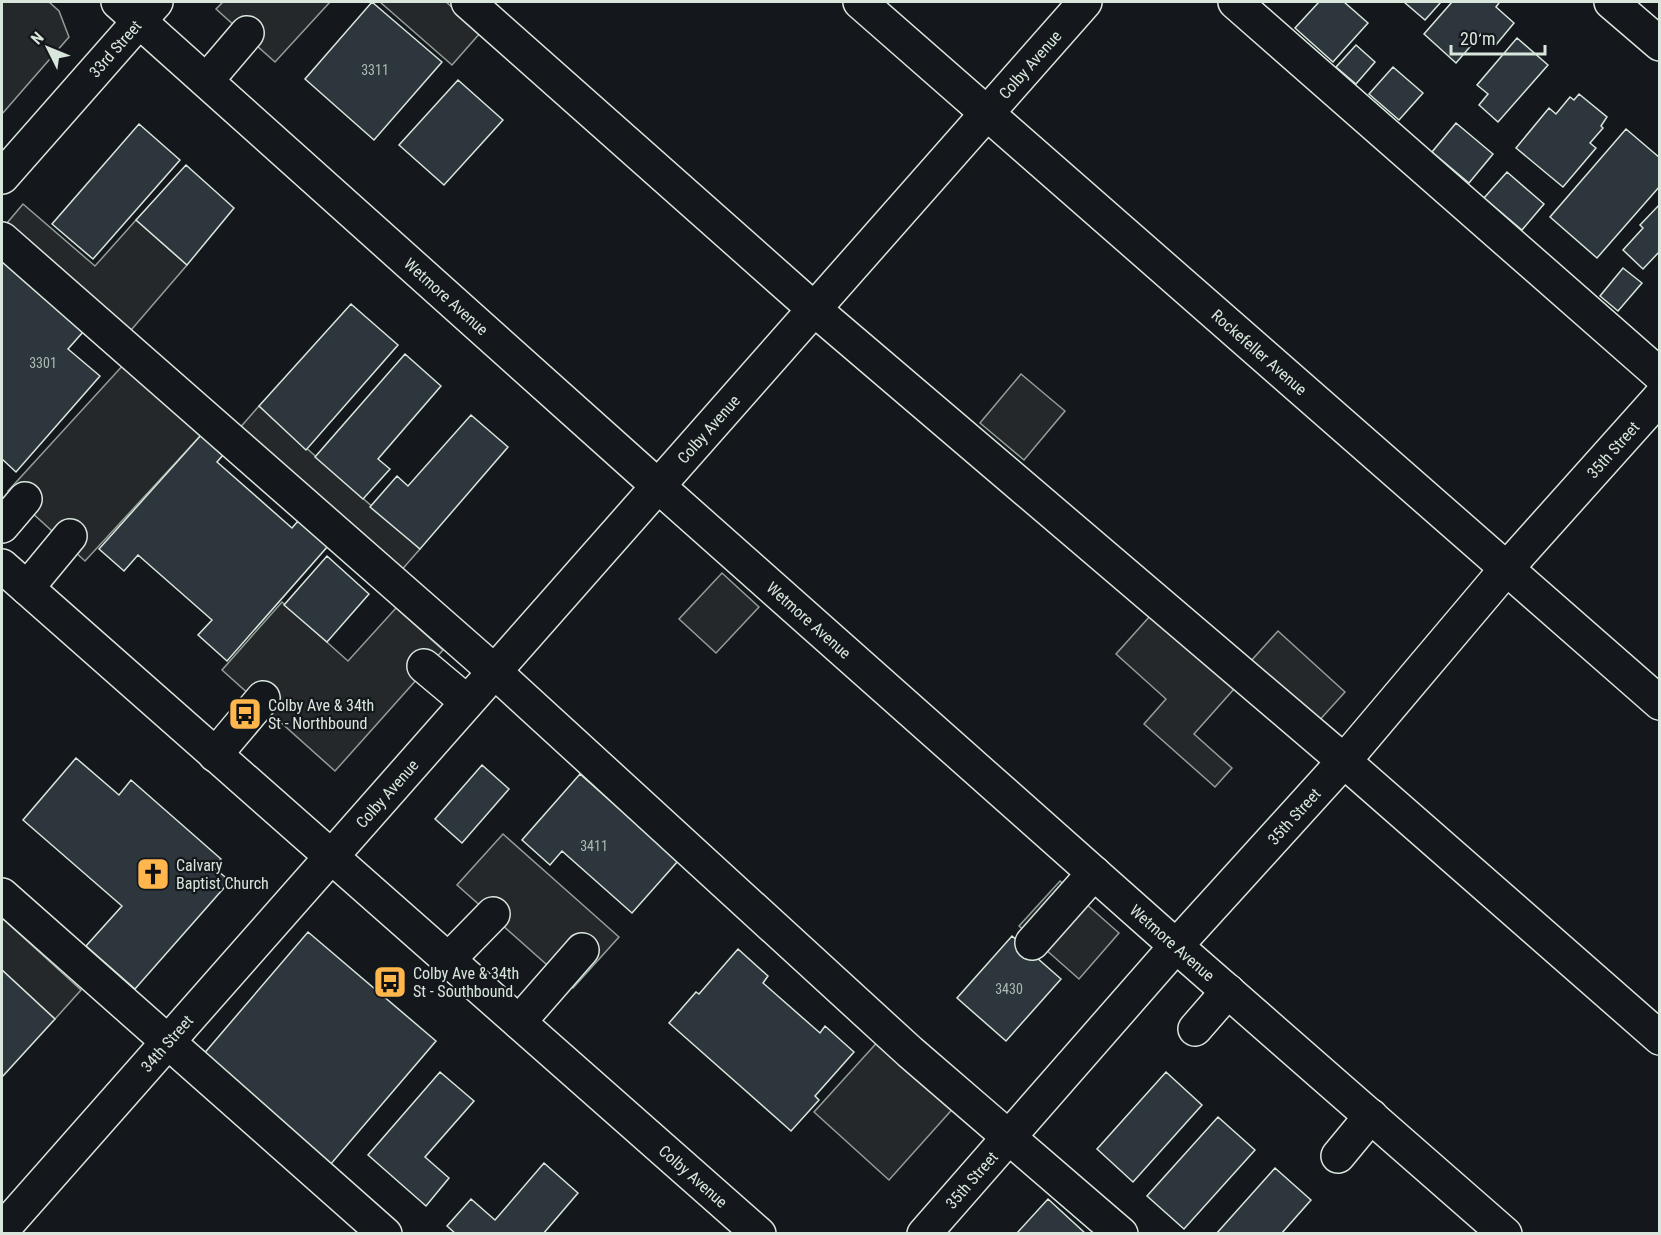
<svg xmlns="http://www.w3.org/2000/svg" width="1661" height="1235" viewBox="0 0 1661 1235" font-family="'Roboto Condensed',sans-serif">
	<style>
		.parking { fill: #24282b; stroke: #939e99; stroke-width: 1.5 }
		.building { fill: #2c363c; stroke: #d8e6dc; stroke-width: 1.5 }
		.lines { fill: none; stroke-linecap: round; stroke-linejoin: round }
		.minor-casing { stroke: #d8e6dc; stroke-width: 36 }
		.major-casing { stroke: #d8e6dc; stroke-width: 36 }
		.minor { stroke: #14181c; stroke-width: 33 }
		.major { stroke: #14181c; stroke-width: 33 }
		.labels { text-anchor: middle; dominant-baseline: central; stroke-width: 4.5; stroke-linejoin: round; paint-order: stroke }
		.number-label { font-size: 14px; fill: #adbab4 }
		.street-label { font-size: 16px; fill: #d8e6dc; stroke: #14181c }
		.poi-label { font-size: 16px; fill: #d8e6dc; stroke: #14181c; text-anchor: start }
	</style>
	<rect width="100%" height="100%" fill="#14181c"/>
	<!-- parking -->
	<path class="parking" d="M2 2H49L59 11 69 37 2 114Z
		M223 2H330L275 62 216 9Z
		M380 2H446L481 32 452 65Z
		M23 204 95 266 136 220 187 265 126 336 2 229Z
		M125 363 202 434 85 561 8 491Z
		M1021 374 1065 411 1024 460 980 423Z
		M259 406 420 549 399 573 238 430Z
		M722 573 759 607 716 653 679 619Z
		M282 602 348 661 396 608 443 650 335 771 222 670Z
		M1159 606 1242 680 1194 734 1232 768 1215 787 1144 724 1166 699 1116 654Z
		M1278 631 1345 692 1317 723 1250 662Z
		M503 834 619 937 573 988 457 885Z
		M1060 881 1119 933 1079 979 1019 926Z
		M2 918 81 990 55 1019 2 970Z
		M882 1037 957 1104 889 1180 814 1112Z"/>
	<!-- building -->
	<path class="building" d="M372 2 442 62 374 140 305 79Z
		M1319 2H1344L1368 23 1333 62 1295 28Z
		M1404 2H1441L1425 20Z
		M1452 2H1497L1499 3 1496 7 1514 23 1495 46 1481 34 1456 63 1424 34Z
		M1517 38 1548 65 1498 122 1479 105 1488 94 1477 85Z
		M1356 45 1375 62 1356 84 1336 67Z
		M1393 67 1423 93 1399 120 1369 94Z
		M458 80 503 120 444 185 399 145Z
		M1579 94 1607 117 1601 126 1603 128 1590 143 1596 148 1563 187 1516 148 1549 108 1556 114 1570 97 1574 100Z
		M1456 123 1493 154 1469 183 1432 152Z
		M139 124 180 160 93 259 52 224Z
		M1626 129 1660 158V186L1597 258 1550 217Z
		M186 165 234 208 187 265 136 220Z
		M1507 172 1544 204 1522 230 1484 198Z
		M1660 204V251L1643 269 1623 250 1643 228 1640 225Z
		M2 261 83 332 68 349 100 376 16 472 2 459Z
		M1623 268 1642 283 1618 311 1600 296Z
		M351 304 398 345 306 450 259 406Z
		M405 354 441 386 378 459 390 469 363 499 315 457Z
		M471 415 508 447 420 549 370 507 397 476 408 486Z
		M202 434 223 455 217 462 292 528 298 521 328 546 227 661 198 635 212 620 138 555 124 571 99 549Z
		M327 556 369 594 327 642 284 605Z
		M76 758 119 795 131 780 221 859 213 867 230 881 135 989 86 946 122 906 23 820Z
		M482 765 509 789 462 843 435 819Z
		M580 774 678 861 632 913 562 851 550 865 522 840Z
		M308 932 436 1041 330 1165 202 1056Z
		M1012 936 1061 979 1006 1041 957 998Z
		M738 949 768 976 763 983 820 1033 825 1026 854 1052 815 1096 819 1100 791 1131 669 1023 696 992 699 994Z
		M2 970 55 1019 2 1077Z
		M440 1072 474 1101 425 1157 449 1178 426 1206 368 1155Z
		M1166 1072 1202 1105 1133 1182 1097 1149Z
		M1218 1117 1255 1150 1184 1229 1147 1196Z
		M544 1163 578 1193 543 1234H456L447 1226 471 1199 495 1220Z
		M1275 1168 1311 1200 1281 1234H1216Z
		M1048 1199 1086 1234H1016Z"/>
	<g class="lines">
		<!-- minor casing -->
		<g class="minor-casing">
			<g id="minor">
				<path id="s1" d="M118 2 658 486 1176 946 1505 1234"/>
				<path d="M468 2 814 309 1344 761 1660 1038"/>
				<path id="s2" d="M860 2 1660 703"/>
				<path d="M1235 2 1660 375"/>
				<path d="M1611 2 1660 44"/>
				<path d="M207 80 247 33"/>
				<path id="s3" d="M2 177 156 2"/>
				<path d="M2 239 494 671 910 1052 1121 1234"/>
				<path d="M2 526 25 499"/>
				<path d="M27 588 70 536"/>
				<path d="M424 666 467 702"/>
				<path d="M215 755 263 698"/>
				<path d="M2 895 385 1234"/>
				<path d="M1032 943 1094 873"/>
				<path d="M448 960 493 914"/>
				<path d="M519 1022 582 950"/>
				<path d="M1195 1029 1228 991"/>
				<path d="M1338 1156 1371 1116"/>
				<path id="s4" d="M2 1230 1085 2"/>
				<path id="s5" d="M924 1234 1176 946 1344 761 1507 568 1660 397"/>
			</g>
		</g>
		<!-- major casing -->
		<g class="major-casing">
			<g id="major">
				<path id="s6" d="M2 566 759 1234"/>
			</g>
		</g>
		<!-- minor -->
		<use href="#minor" class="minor"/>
		<!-- major -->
		<use href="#major" class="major"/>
	</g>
	<!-- icons -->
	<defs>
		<g id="bus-square" transform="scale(1.725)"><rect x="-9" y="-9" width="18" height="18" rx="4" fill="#ffb74d" stroke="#14181c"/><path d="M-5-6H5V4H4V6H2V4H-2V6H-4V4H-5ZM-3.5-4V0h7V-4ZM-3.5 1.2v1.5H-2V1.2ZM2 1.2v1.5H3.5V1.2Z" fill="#111"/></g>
		<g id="church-square" transform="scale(1.725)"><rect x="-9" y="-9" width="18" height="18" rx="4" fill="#ffb74d" stroke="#14181c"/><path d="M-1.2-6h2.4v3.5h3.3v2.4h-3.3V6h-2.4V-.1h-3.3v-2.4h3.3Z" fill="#111"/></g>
	</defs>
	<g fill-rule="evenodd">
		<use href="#bus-square" x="245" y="714"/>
		<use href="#church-square" x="153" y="874"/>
		<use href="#bus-square" x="390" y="982"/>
	</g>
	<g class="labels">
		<!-- number labels -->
		<g class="number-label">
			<text x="375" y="70">3311</text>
			<text x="43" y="363">3301</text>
			<text x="594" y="846">3411</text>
			<text x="1009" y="989">3430</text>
		</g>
		<!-- street labels -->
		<g class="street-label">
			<text stroke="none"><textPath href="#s3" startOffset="171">33rd Street</textPath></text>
			<text stroke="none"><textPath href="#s4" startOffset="1554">Colby Avenue</textPath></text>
			<text stroke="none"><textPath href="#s1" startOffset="441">Wetmore Avenue</textPath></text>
			<text stroke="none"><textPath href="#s2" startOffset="531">Rockefeller Avenue</textPath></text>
			<text stroke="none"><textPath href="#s4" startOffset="1068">Colby Avenue</textPath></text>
			<text stroke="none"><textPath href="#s5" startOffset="1044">35th Street</textPath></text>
			<text stroke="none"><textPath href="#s1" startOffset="927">Wetmore Avenue</textPath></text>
			<text stroke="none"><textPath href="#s4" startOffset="582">Colby Avenue</textPath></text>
			<text stroke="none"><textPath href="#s5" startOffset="558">35th Street</textPath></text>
			<text stroke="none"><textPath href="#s1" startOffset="1413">Wetmore Avenue</textPath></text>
			<text stroke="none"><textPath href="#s4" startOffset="249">34th Street</textPath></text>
			<text stroke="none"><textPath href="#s6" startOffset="922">Colby Avenue</textPath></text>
			<text stroke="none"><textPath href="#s5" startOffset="72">35th Street</textPath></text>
		</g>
		<!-- poi labels -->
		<g class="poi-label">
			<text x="268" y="705">Colby Ave &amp; 34th<tspan x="268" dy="18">St - Northbound</tspan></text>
			<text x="176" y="865">Calvary<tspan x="176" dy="18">Baptist Church</tspan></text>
			<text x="413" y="973">Colby Ave &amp; 34th<tspan x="413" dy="18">St - Southbound</tspan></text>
		</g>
	</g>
	<!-- border -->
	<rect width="1661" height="1235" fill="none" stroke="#d8e6dc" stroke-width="6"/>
	<!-- north arrow -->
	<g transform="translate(48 48) rotate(313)" stroke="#14181c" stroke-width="4.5" paint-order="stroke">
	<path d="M0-4.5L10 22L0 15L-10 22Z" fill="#d8e6dc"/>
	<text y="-9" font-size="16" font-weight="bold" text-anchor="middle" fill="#d8e6dc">N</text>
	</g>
	<!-- scale -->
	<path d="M1451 45v9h94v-9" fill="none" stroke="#d8e6dc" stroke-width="3"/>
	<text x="1460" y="45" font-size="18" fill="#d8e6dc" stroke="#14181c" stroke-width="4.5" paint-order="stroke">20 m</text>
</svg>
